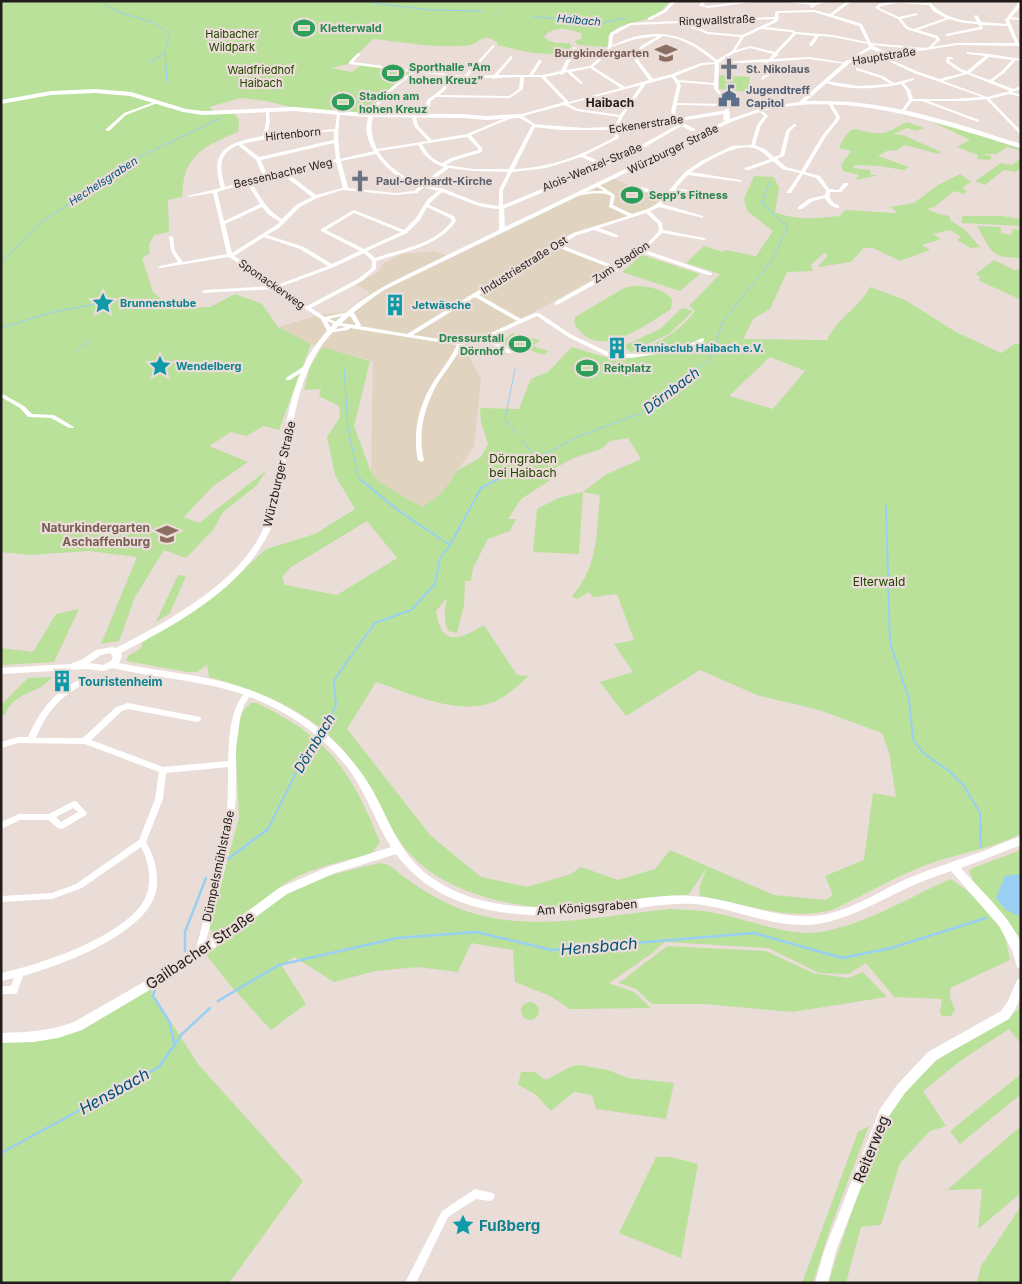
<svg xmlns="http://www.w3.org/2000/svg" width="1022" height="1284" viewBox="0 0 1022 1284" font-family="Inter,sans-serif">
	<style>
		.commercial { fill: #e0d4c0 }
		.green { fill: #b9e19a; fill-rule: evenodd }
		.water { fill: #9acff4 }
		.lines { fill: none; stroke-linecap: round; stroke-linejoin: round }
		.stream-far2 { stroke: #9acff4; stroke-width: 1 }
		.stream-far1 { stroke: #9acff4; stroke-width: 2 }
		.stream { stroke: #9acff4; stroke-width: 2.5 }
		.street { fill: #fff; fill-rule: evenodd }
		.secondary { fill: #fff; fill-rule: evenodd }
		.labels { text-anchor: middle; dominant-baseline: central; stroke-width: 4.5; stroke-linejoin: round; paint-order: stroke }
		.far-water-label { font-size: 11px; font-style: italic; fill: #03517a; stroke: #eadcd7 }
		.far-street-label { font-size: 11px; fill: #221d1b; stroke: #eadcd7 }
		.far-leisure-label { font-size: 11px; font-weight: bold; fill: #27864d; stroke: #eadcd7; text-anchor: start }
		.far-park-label { font-size: 11px; fill: #244100; stroke: #eadcd7 }
		.far-education-label { font-size: 11px; font-weight: bold; fill: #785e54; stroke: #eadcd7; text-anchor: end }
		.far-worship-label { font-size: 11px; font-weight: bold; fill: #5b616d; stroke: #eadcd7; text-anchor: start }
		.far-service-label { font-size: 11px; font-weight: bold; fill: #4e5e75; stroke: #eadcd7; text-anchor: start }
		.far-culture-label { font-size: 11px; font-weight: bold; fill: #0d838f; stroke: #eadcd7; text-anchor: start }
		.far-quarter-label { font-size: 12px; font-weight: bold; fill: #221d1b; stroke: #eadcd7 }
		.park-label { font-size: 12px; fill: #244100; stroke: #eadcd7 }
		.street-label { font-size: 12px; fill: #221d1b; stroke: #eadcd7 }
		.education-label { font-size: 12px; font-weight: bold; fill: #785e54; stroke: #eadcd7; text-anchor: end }
		.culture-label { font-size: 12px; font-weight: bold; fill: #0d838f; stroke: #eadcd7; text-anchor: start }
		.water-label { font-size: 14px; font-style: italic; fill: #03517a; stroke: #eadcd7 }
		.near-street-label { font-size: 15px; fill: #221d1b; stroke: #eadcd7 }
		.near-culture-label { font-size: 15px; font-weight: bold; fill: #0d838f; stroke: #eadcd7; text-anchor: start }
		.near-water-label { font-size: 16px; font-style: italic; fill: #03517a; stroke: #eadcd7 }
	</style>
	<rect width="100%" height="100%" fill="#eadcd7"/>
	<!-- commercial -->
	<path class="commercial" d="M613 178 640 190 665 198 647 211 583 231 557 245 615 268 534 312 464 347 481 379 474 447 440 495 422 507 379 482 371 472 373 361 310 344 278 327 322 314 344 312 370 293 355 284 377 273 384 263 402 254 435 251 447 256Z"/>
	<!-- green -->
	<path class="green" d="M1 1H671C664 8 658 14 649 18 635 24 617 22 608 37L610 46 606 47 578 45 575 41 581 39 582 34C571 29 553 25 544 37 551 44 559 43 569 43L572 47C550 61 520 50 497 45L498 43C484 33 483 39 471 45 467 46 460 46 455 46 434 48 396 41 373 39L348 64 331 68 352 72 361 65 412 71 385 95 369 114 291 107 266 101 241 98 209 107 214 111 234 113 239 120 238 132C219 140 196 148 187 169 183 177 183 189 182 197L168 200 169 232 154 235 149 245 150 253 142 258 153 292 168 305 182 308 210 307 235 294 262 304 278 327 311 344 279 430 264 426 246 436 231 432 209 446 248 462 213 486 184 517 199 523 267 470 256 486 222 513 214 529 186 558 164 550 135 597 119 641 101 644 137 557 89 551 30 555 1 552Z
		M719 75 750 77 748 92 719 89Z
		M925 118 1021 149V151L1008 147 996 154H982L992 156 990 160 977 159 978 155 957 147 970 140Z
		M907 122 924 128 917 131 907 128 893 134 903 135 941 152 939 154 905 145 896 151 889 150 878 156 909 167 904 170 879 166 855 165 853 168 870 170 871 175H879L856 180 859 175 843 171 841 165 851 151 839 148C854 116 855 135 881 133 889 133 900 125 907 122Z
		M1021 158V168L1016 172 1004 170 985 185 975 181 1001 163 1012 165Z
		M960 174 971 182 962 188 967 191 963 194 954 191 934 207 927 209 938 214 950 216V220L964 229 980 247 971 248 957 240 961 237 950 230 933 234 941 239 922 245 930 250 900 261 873 248H864L851 262 818 267 828 255 824 253 811 265 813 271 787 272 770 309 754 318 743 339 827 340C839 316 858 309 870 287L905 300 956 332 1001 353 1016 343 1021 345V833C996 848 965 852 937 861 901 873 867 894 832 910 786 922 746 903 700 896L699 887 707 868 688 895C631 895 571 915 515 904 472 896 428 880 401 843 380 814 369 781 346 753 311 711 260 691 209 677L207 665 197 672H187L126 661 128 656 141 648 143 642 221 591 266 549 315 534 355 509 335 475 327 437 340 417 339 406 319 396 321 389 304 390 310 367 322 347 370 361 354 426 371 472 379 482 422 507 440 495 458 470 481 457 488 444 481 422 480 408 519 409 531 379 548 372 572 347 608 358H629L683 349 690 344 628 355C654 345 678 334 695 311L689 306 720 274 686 263 704 246 723 252 726 250 756 256 773 231 747 211 744 199 754 176 774 177 779 188 775 212C796 221 818 218 840 216L845 210 895 213 897 212 890 207 914 203 938 185ZM770 357 805 371 773 409 729 396ZM628 438 641 459 605 475 583 492 561 497 537 509 533 552 579 554 583 492 600 495C596 533 599 566 572 596L577 599 589 592 593 597 617 594 634 640 614 644 633 672 600 682 626 716 700 670 757 695 819 710 882 733 889 752 896 797 873 793 864 860 825 876 833 895 826 900 774 895 670 850 655 869 618 880 581 867 571 874 527 887 481 877 431 836 347 729 376 682C412 694 461 718 498 700 509 695 519 684 529 676L517 675 484 625C460 640 441 647 436 611L447 598C445 610 443 619 448 631L457 633 464 605 465 581H471L473 568 488 539 510 531 516 519H508L521 499 549 481 557 467 574 458 601 449 610 441ZM367 521 397 558 337 595 285 585 282 577 291 567Z
		M963 216H1001L1021 219V226L961 223Z
		M977 226 1000 227 1002 233 1011 235 1013 229 1021 230V258C989 258 992 251 977 226Z
		M642 255 700 274 680 291 622 272Z
		M994 260 1014 270 1021 269V300L978 280 981 277 976 274Z
		M633 286C648 286 662 288 672 299L671 309C645 325 597 364 574 323L575 317 624 288Z
		M682 308 693 311 669 334 631 352 623 346 660 329Z
		M512 333 540 340 533 346 548 351 544 355 530 350 526 354 508 348 510 346 501 343Z
		M178 575 186 576 170 613 156 622Z
		M79 609 54 662 1 665V648L33 652 56 614Z
		M52 677C40 694 12 692 5 715L1 716V705L28 678Z
		M251 703H257C330 739 350 769 380 842L372 853C346 861 313 867 289 881 266 895 237 928 214 934L209 928 239 818 236 755 237 723 242 712Z
		M1021 850V939L974 882 969 871 973 868Z
		M379 863C394 865 393 869 404 877 423 891 447 905 469 912 534 933 603 915 670 909 685 910 701 910 715 913 745 919 774 931 805 933 849 934 910 897 950 879 970 891 993 912 1004 934 1007 942 1008 952 1010 960L950 988V998L955 1010 951 1016H942L940 1012 942 999 894 997 866 963 849 974 819 973 768 948 665 942 651 954 609 983 634 992 651 1008 570 1009 550 996 515 982 513 950 471 943 458 972 418 967 375 971 334 982 294 957 282 966 306 1004 271 1030 230 985 206 955C237 934 265 905 298 887 322 875 353 870 379 863Z
		M667 946 766 951 813 973 848 978 863 972 887 997 792 1012 705 1004H652L636 989 619 983Z
		M150 989 198 1064 303 1181 229 1283H1V1042L33 1041Z
		M521 1011a9 9 0 1 1 18 0a9 9 0 1 1-18 0Z
		M1021 1003V1044L1009 1029 960 1061 923 1091 946 1126 930 1131 900 1163 881 1225 861 1227 846 1283H828L862 1181 886 1120 907 1090 936 1061 981 1031 1017 1011Z
		M580 1065 608 1070 628 1078 674 1083 666 1119 596 1109 592 1095 574 1092 551 1111 535 1094 518 1085 521 1072H535L546 1080 570 1067Z
		M1021 1074V1094L960 1144 950 1131Z
		M869 1126 831 1226 813 1283H802L858 1132Z
		M1021 1126V1193L978 1229 982 1189 947 1190Z
		M656 1157H670L698 1164 681 1258 619 1233Z
		M1021 1206V1283H977L981 1266Z"/>
	<!-- water -->
	<path class="water" d="M1021 874V917L1006 910 996 898 1005 876Z"/>
	<g class="lines">
		<!-- stream-far2 -->
		<path class="stream-far2" d="M101 1C121 21 154 13 170 37L165 50 167 82
			M347 1 361 2
			M372 3 431 10 483 11
			M498 12 500 11
			M533 17 587 20 598 24 624 18
			M148 63 165 54
			M1 263 39 224 143 155 219 119
			M1 328 53 312 102 303
			M76 351 92 339
			M344 368 348 428 358 477 362 480
			M515 369 505 419 518 435
			M522 440 536 458
			M496 480 577 437 641 413 709 360 724 320 772 260 788 227 762 203 770 181"/>
		<!-- stream-far1 -->
		<path class="stream-far1" d="M360 479 399 511 441 539
			M886 506 890 643 909 699 913 739 923 753 949 771 964 786 980 813 981 831
			M444 541 450 545
			M441 557 450 545 481 488 498 479
			M321 731 336 706 334 681 341 670 375 623 411 610 435 584 440 559
			M267 831 300 765 318 736"/>
		<!-- stream -->
		<path class="stream" d="M980 829 981 847
			M228 859 268 829
			M185 951V932L206 878
			M155 989 153 996 169 1021 175 1046
			M218 1001 279 965 397 938 476 932 552 950 754 933 842 958 891 948 986 918
			M1 1153 159 1067 182 1034 210 1008"/>
		<!-- street -->
		<path class="street" d="M672 1H676L666 12 650 20H648V18L664 10Z
			M703 1H707L703 5 708 6 746 1H759L708 8 700 6 699 5Z
			M779 1 815 3 828 1 816 5 812 8 810 7 812 5Z
			M847 1H852L833 15 862 24 871 43 926 48 928 49 926 50 872 45 891 55 888 56 871 49 855 58 856 61 854 62 852 61V57L869 47 868 44 833 37 819 36 812 46H811L809 45 815 36 796 34 778 53V55L773 59 809 57 848 63 846 64 809 59 767 62 778 73 766 77 763 80 761 79 764 75 773 73 763 62 719 64 718 89 732 105 730 106 728 113 725 112 726 106 677 105 675 112 683 123 695 129V131H691L681 126 633 154 503 209C481 210 462 199 442 192L431 202 429 205 454 216 456 221C438 247 405 251 376 261V269L362 281 311 308 325 317 353 311 361 325 360 326 407 334 573 233 628 216 609 207 611 196C602 191 587 194 577 196H575V194L592 191H604L596 186V184H598L615 195 613 205 632 214C645 210 654 208 663 198L632 187V185H636L665 195 685 172 701 161 732 146 751 145 757 125 764 116 759 111V109H761L768 116 761 125 755 145 766 150 774 157 780 155 786 131 794 124H796V126L790 131 784 156 777 159 786 167 801 171 822 136 835 120 836 117 828 103 831 102 840 117 839 120 826 136 805 172 820 176 829 189 838 190 844 183H848V185L841 192H830C829 200 832 202 839 206V208C833 208 827 203 825 198L813 201 802 209H798V207L809 199 825 195 826 190 816 178 803 174 791 193H787V192L800 173 782 169 773 161 749 170H745V168L770 159C765 154 760 150 754 148 735 143 706 162 691 172L740 180 742 181V182L688 175 676 188 726 197 728 198V199L674 191 662 204 703 216V218L659 207 650 211 662 223 663 230 704 238 706 239 704 240 662 233 645 250 712 273V275H708L643 253 615 273 557 305 555 304V302L613 269 557 247 479 295 521 319 535 313H539L572 335 608 352 631 354 686 346 702 338 704 339V341L687 349 631 358 607 356 568 337 537 316 490 337 511 351V353H507L485 339 462 345C456 358 447 369 439 381 425 404 417 433 424 460L423 461 421 462 418 460C412 433 419 404 434 381 442 369 451 358 457 345L350 328 348 330 328 333 321 319 276 289 203 293 202 292 205 290 272 286 229 257 160 268 158 267 160 266 178 262 171 251 169 237 171 236 173 237 175 251 183 262 227 254 213 193 189 197 187 196 221 188C208 149 230 142 263 136L266 122V110L269 111 270 122 267 136 335 129 337 114 340 113 338 134 340 159 374 151C351 116 386 91 411 72L349 64V62L358 53 361 54 353 62 414 70 417 68 419 69 418 70 464 76 493 45H494V47L468 76 494 75 511 56 513 57 498 75H529L539 60H540L542 61 533 75H542L561 71 572 48 574 47 576 48 566 70 590 66 607 51 610 33 630 23 775 17V12L777 11 814 10 830 14ZM814 12 859 26 867 42 833 35 796 32 792 30 765 27 777 22 778 19 780 18 778 17 779 13ZM774 19V20L742 35 708 32 687 23ZM683 23 684 25 707 34 741 37 732 51 717 60C691 38 668 29 634 37 626 39 619 43 612 45L613 35 631 25ZM761 29 791 32 793 33 775 52 750 46 736 50 744 37ZM658 36 641 46 634 55 635 61 649 80 625 87 593 67 610 52 611 47 636 39ZM663 36C684 38 699 49 715 62L701 63 672 74 653 79 639 61 638 55 643 48ZM750 48 773 54 769 59 720 62 734 53ZM715 64 714 83 678 80 675 76 703 65ZM590 68 621 88 569 102 545 77 560 74 562 75 564 73 568 72 569 74 581 84 583 83 582 82 571 72ZM415 72 450 76 442 89 427 100 423 116 425 117 427 116 431 101 436 97 510 98 523 89 524 77H541L565 102H562L561 103 518 115V117L532 125 509 169H473L446 165 455 160 482 152V148L471 135 509 119V117H508L467 134 432 140 418 126 416 116 414 115 412 116 414 126 428 141 377 149C359 111 389 93 415 72ZM454 77 465 78H492L494 79 496 78 520 77 519 89 509 96 439 95 444 91ZM672 77 677 85 671 112 679 124 629 152 603 163 585 155 619 138 617 130 623 116 646 84ZM679 82 714 85V89L726 102V104L677 103 681 85ZM641 85 620 115 578 109 568 104ZM564 105 577 111 619 117 613 130 615 137C583 155 550 168 514 169L536 125 523 116ZM334 131V140L259 157 242 144 276 137ZM467 137 478 148V150L451 158 442 163C432 160 427 153 422 144ZM334 143 336 159 267 175 261 160ZM238 145 256 160 263 176 225 187C220 168 217 154 238 145ZM418 145C425 157 432 163 444 167L422 184C404 178 388 167 378 151ZM376 154C386 170 402 181 420 186L414 191 396 193 348 188 341 161ZM581 157 600 165 503 205V190L512 172 546 168ZM336 162 343 188 316 195 287 173ZM449 168 473 171 508 172 499 190V206L479 203 444 189 426 185ZM282 174 312 197 296 205 282 219C267 211 260 196 251 182ZM247 183 260 204 224 221 217 192ZM424 187 438 191 427 200 416 218 404 230 354 210 321 229V231L360 251 332 264 304 247 267 235 279 228 300 207 317 198 342 190 396 195 417 193ZM262 207 269 215 280 222 275 226 232 253 225 224ZM427 207 450 218 452 221C434 245 401 249 375 258L367 251 407 233 420 220ZM354 213 401 232 364 249 326 230ZM646 213 658 224 659 231C646 245 633 257 617 267L561 245 577 235 594 230 614 237H618V235L599 228ZM264 237 300 249 328 266 277 285 234 256ZM364 253 372 260V268L358 279 307 306 280 287 334 267ZM475 297 517 321 484 336 460 342 413 335ZM349 314 356 325 339 323 329 319ZM327 321 336 325 346 327 332 330Z
			M896 1 927 3V1H929C943 17 957 20 977 22L974 16 976 15 978 16 981 22 1008 24 1010 25 1008 26 982 25 983 29 947 36H946V34L980 27 978 24 964 23 949 19 918 30 938 36 940 40 931 48 929 47 936 40 935 38 906 29 898 19 875 8 879 4ZM898 3 929 5 933 11 946 18 914 29 908 27 901 19 917 15V13L899 17 879 8 881 6Z
			M1007 17 1021 18V20L1008 19H1007Z
			M967 52 989 54 1021 59V61L1016 60 1004 73 993 81 1013 89 1021 86V89L1012 92 1021 95V97L1009 94 990 99 1021 131V135L986 99 967 101H928L979 120V122H978L922 101H912L904 112H902L901 111 909 100 906 90 901 84C878 89 846 91 824 82L826 81 859 86 890 84 881 78 856 70V68H857L883 76 894 83 914 78V80L904 83 910 90 913 99H953L982 97 914 73 880 57 883 56 916 71 939 79 963 73 959 71 946 62 947 57H953V59H950L949 61 961 69 967 71 985 56 968 54H967ZM989 57 1012 60 1002 71 990 80 970 73ZM967 74 1010 91 987 97 943 81Z
			M790 85H792L814 94 811 95 792 88C785 96 778 106 768 109V107L780 98Z
			M157 101 160 102 126 115 109 131 105 130 124 113Z
			M306 365 309 367 308 368 290 380H286V378Z
			M1 393 24 406 32 414 54 415 74 427 73 428H69L51 418 28 417 20 408 1 397Z
			M81 679 85 682 84 684C59 698 47 711 36 738H83L116 707 128 703 200 717 201 719 200 721 197 722 128 709 122 711 91 740 163 767 228 761C229 743 229 723 237 705 239 700 243 696 245 691H251L252 693 244 705 240 719 236 749V795L233 827 222 881 203 952 202 955 199 956 196 955 195 952C206 911 218 870 225 829 228 808 228 788 228 767L166 773 163 799 146 842C158 863 163 890 147 910 122 942 61 965 23 976L17 993 14 994H1V986H11L14 978 1 981V973C40 965 122 937 143 902 153 886 150 863 141 847L82 888 52 899 1 902V896L52 893 76 884 139 840 155 799 159 772 85 744 18 743 1 748V742L18 737H28C39 712 55 690 81 679Z
			M74 801 77 802 87 813 86 815 64 828 61 829 58 828 48 820H20L1 829V822L19 814H49ZM73 808 78 812 61 822 56 817Z
			M475 1189 493 1193 495 1196 493 1199 490 1201 476 1199 448 1217 416 1283H405L442 1211Z"/>
		<!-- secondary -->
		<path class="secondary" d="M1019 2H1021V6L1009 20 1020 46 957 45 851 62 806 101C829 101 852 101 875 105 925 112 973 129 1021 144V148C938 124 855 91 767 110 755 113 743 118 731 122L384 290C358 308 331 328 315 356 290 401 289 462 277 512 256 582 182 621 121 653L122 656 119 663C153 670 187 673 220 681 278 695 330 727 365 778 386 809 394 846 424 872 477 915 552 910 615 902 641 899 666 894 691 896 737 898 780 924 827 914 857 907 883 889 911 877 933 868 956 861 978 853 993 848 1006 841 1021 836V845L961 868C977 887 1015 921 1021 945 1022 952 1021 961 1021 969L1017 967 1012 950 999 926 951 871C936 876 920 882 905 889 877 902 849 919 818 924 776 930 736 908 695 904 667 902 639 909 612 911 537 919 446 922 396 854L335 873 287 894 185 969 82 1030 58 1038 34 1042 1 1043V1033C27 1032 50 1031 74 1022L177 963 279 888 328 867 391 847C376 823 367 795 350 771 319 728 267 698 217 687 182 679 147 676 112 668L104 671 87 669 1 674V668L70 664 83 659 96 650 112 647 116 648C165 623 240 583 263 529 274 503 277 473 282 445 289 409 295 372 318 342 347 303 385 285 427 265 451 253 475 242 499 230V207L504 208 505 227 725 121 723 119 724 114 655 125 608 130H560L534 127 532 126V124L584 128 608 127 655 122 727 110 730 112V119L765 107 799 102 847 60 957 43H1015L1005 20ZM110 653 113 657 111 661 103 665 89 663 101 655Z
			M95 89 131 92 186 109 203 111 293 107 365 113 462 114 487 116 519 114 522 116 519 118 487 120 462 118 365 117 293 111 203 115 183 112 130 96 95 93 51 95 1 104V100L51 91Z
			M1021 978C1021 997 1020 1003 1009 1019L936 1060 905 1093 889 1116 836 1251 828 1283H815L824 1251 880 1109 897 1085 928 1052 1001 1011 1008 1001 1017 980Z"/>
	</g>
	<!-- icons -->
	<defs>
		<g id="stadium-bare" transform="scale(1.725)"><path d="M0-5a6.5 5 0 1 0 0 10a6.5 5 0 1 0 0-10ZM-3.5-1.8h7v3.6h-7Z" fill="#2e9e5b" stroke="#eadcd7" stroke-width="2.5" paint-order="stroke"/></g>
		<g id="school-bare" transform="scale(1.725)"><path d="M0-5L7-2L0 1L-7-2ZM-4 1L0 2.5L4 1V4Q0 6-4 4Z" fill="#8d6e63" stroke="#eadcd7" stroke-width="2.5" paint-order="stroke"/></g>
		<g id="church-bare" transform="scale(1.725)"><path d="M-1.2-6h2.4v3.5h3.3v2.4h-3.3V6h-2.4V-.1h-3.3v-2.4h3.3Z" fill="#6b7280" stroke="#eadcd7" stroke-width="2.5" paint-order="stroke"/></g>
		<g id="civic-bare" transform="scale(1.725)"><path d="M-.6-6.5H3V-4.5H.6V-3L4-1V1h2V6H-6V1h2V-1L-.6-3ZM-1.2 2.5V6h2.4V2.5Z" fill="#5c6f8a" stroke="#eadcd7" stroke-width="2.5" paint-order="stroke"/></g>
		<g id="sight-bare" transform="scale(1.725)"><path d="M0-6L1.8-2.2L6-1.7L2.9 1.2L3.7 5.4L0 3.3L-3.7 5.4L-2.9 1.2L-6-1.7L-1.8-2.2Z" fill="#0f9aa8" stroke="#eadcd7" stroke-width="2.5" paint-order="stroke"/></g>
		<g id="building-bare" transform="scale(1.725)"><path d="M-4-6H4V6H1V3H-1V6H-4ZM-2.5-4.3h1.7v1.8h-1.7ZM.8-4.3h1.7v1.8H.8ZM-2.5-1h1.7V.8h-1.7ZM.8-1h1.7V.8H.8Z" fill="#0f9aa8" stroke="#eadcd7" stroke-width="2.5" paint-order="stroke"/></g>
	</defs>
	<g fill-rule="evenodd">
		<use href="#stadium-bare" x="304" y="28"/>
		<use href="#school-bare" x="666" y="53"/>
		<use href="#church-bare" x="729" y="69"/>
		<use href="#stadium-bare" x="393" y="73"/>
		<use href="#civic-bare" x="729" y="96"/>
		<use href="#stadium-bare" x="343" y="102"/>
		<use href="#church-bare" x="360" y="181"/>
		<use href="#stadium-bare" x="632" y="195"/>
		<use href="#sight-bare" x="103" y="303"/>
		<use href="#building-bare" x="395" y="305"/>
		<use href="#stadium-bare" x="520" y="344"/>
		<use href="#building-bare" x="617" y="348"/>
		<use href="#sight-bare" x="160" y="366"/>
		<use href="#stadium-bare" x="587" y="368"/>
		<use href="#school-bare" x="167" y="534"/>
		<use href="#building-bare" x="62" y="681"/>
		<use href="#sight-bare" x="463" y="1225"/>
	</g>
	<g class="labels">
		<!-- far-water labels -->
		<g class="far-water-label">
			<text transform="translate(579 20) rotate(5)">Haibach</text>
			<text transform="translate(103 181) rotate(-33)">Hechelsgraben</text>
		</g>
		<!-- far-street labels -->
		<g class="far-street-label">
			<text transform="translate(717 20) rotate(-2)">Ringwallstraße</text>
			<text transform="translate(884 56) rotate(-9)">Hauptstraße</text>
			<text transform="translate(646 124) rotate(-8)">Eckenerstraße</text>
			<text transform="translate(293 134) rotate(-6)">Hirtenborn</text>
			<text transform="translate(673 149) rotate(-26)">Würzburger Straße</text>
			<text transform="translate(592 167) rotate(-23)">Alois-Wenzel-Straße</text>
			<text transform="translate(283 173) rotate(-13)">Bessenbacher Weg</text>
			<text transform="translate(621 262) rotate(-34)">Zum Stadion</text>
			<text transform="translate(524 265) rotate(-32)">Industriestraße Ost</text>
			<text transform="translate(272 284) rotate(35)">Sponackerweg</text>
		</g>
		<!-- far-leisure labels -->
		<g class="far-leisure-label">
			<text x="320" y="28">Kletterwald</text>
			<text x="409" y="67">Sporthalle "Am<tspan x="409" dy="13">hohen Kreuz"</tspan></text>
			<text x="359" y="96">Stadion am<tspan x="359" dy="13">hohen Kreuz</tspan></text>
			<text x="649" y="195">Sepp's Fitness</text>
			<text x="504" y="338" text-anchor="end">Dressurstall<tspan x="504" dy="13">Dörnhof</tspan></text>
			<text x="604" y="368">Reitplatz</text>
		</g>
		<!-- far-park labels -->
		<g class="far-park-label">
			<text x="232" y="34">Haibacher<tspan x="232" dy="13">Wildpark</tspan></text>
			<text x="261" y="70">Waldfriedhof<tspan x="261" dy="13">Haibach</tspan></text>
		</g>
		<!-- far-education labels -->
		<g class="far-education-label">
			<text x="649" y="53">Burgkindergarten</text>
		</g>
		<!-- far-worship labels -->
		<g class="far-worship-label">
			<text x="746" y="69">St. Nikolaus</text>
			<text x="376" y="181">Paul-Gerhardt-Kirche</text>
		</g>
		<!-- far-service labels -->
		<g class="far-service-label">
			<text x="746" y="90">Jugendtreff<tspan x="746" dy="13">Capitol</tspan></text>
		</g>
		<!-- far-culture labels -->
		<g class="far-culture-label">
			<text x="120" y="303">Brunnenstube</text>
			<text x="412" y="305">Jetwäsche</text>
			<text x="634" y="348">Tennisclub Haibach e.V.</text>
			<text x="176" y="366">Wendelberg</text>
		</g>
		<!-- far-quarter labels -->
		<g class="far-quarter-label">
			<text x="610" y="102">Haibach</text>
		</g>
		<!-- park labels -->
		<g class="park-label">
			<text x="523" y="458">Dörngraben<tspan x="523" dy="14">bei Haibach</tspan></text>
			<text x="879" y="581">Elterwald</text>
		</g>
		<!-- street labels -->
		<g class="street-label">
			<text transform="translate(279 474) rotate(-77)">Würzburger Straße</text>
			<text transform="translate(218 866) rotate(-78)">Dümpelsmühlstraße</text>
			<text transform="translate(587 907) rotate(-4)">Am Königsgraben</text>
		</g>
		<!-- education labels -->
		<g class="education-label">
			<text x="150" y="527">Naturkindergarten<tspan x="150" dy="14">Aschaffenburg</tspan></text>
		</g>
		<!-- culture labels -->
		<g class="culture-label">
			<text x="78" y="681">Touristenheim</text>
		</g>
		<!-- water labels -->
		<g class="water-label">
			<text transform="translate(671 390) rotate(-37)">Dörnbach</text>
			<text transform="translate(314 743) rotate(-59)">Dörnbach</text>
		</g>
		<!-- near-street labels -->
		<g class="near-street-label">
			<text transform="translate(200 950) rotate(-34)">Gailbacher Straße</text>
			<text transform="translate(871 1149) rotate(-68)">Reiterweg</text>
		</g>
		<!-- near-culture labels -->
		<g class="near-culture-label">
			<text x="479" y="1225">Fußberg</text>
		</g>
		<!-- near-water labels -->
		<g class="near-water-label">
			<text transform="translate(599 946) rotate(-5)">Hensbach</text>
			<text transform="translate(114 1091) rotate(-29)">Hensbach</text>
		</g>
	</g>
	<!-- border -->
	<rect width="1022" height="1284" fill="none" stroke="#221d1b" stroke-width="5"/>
</svg>
